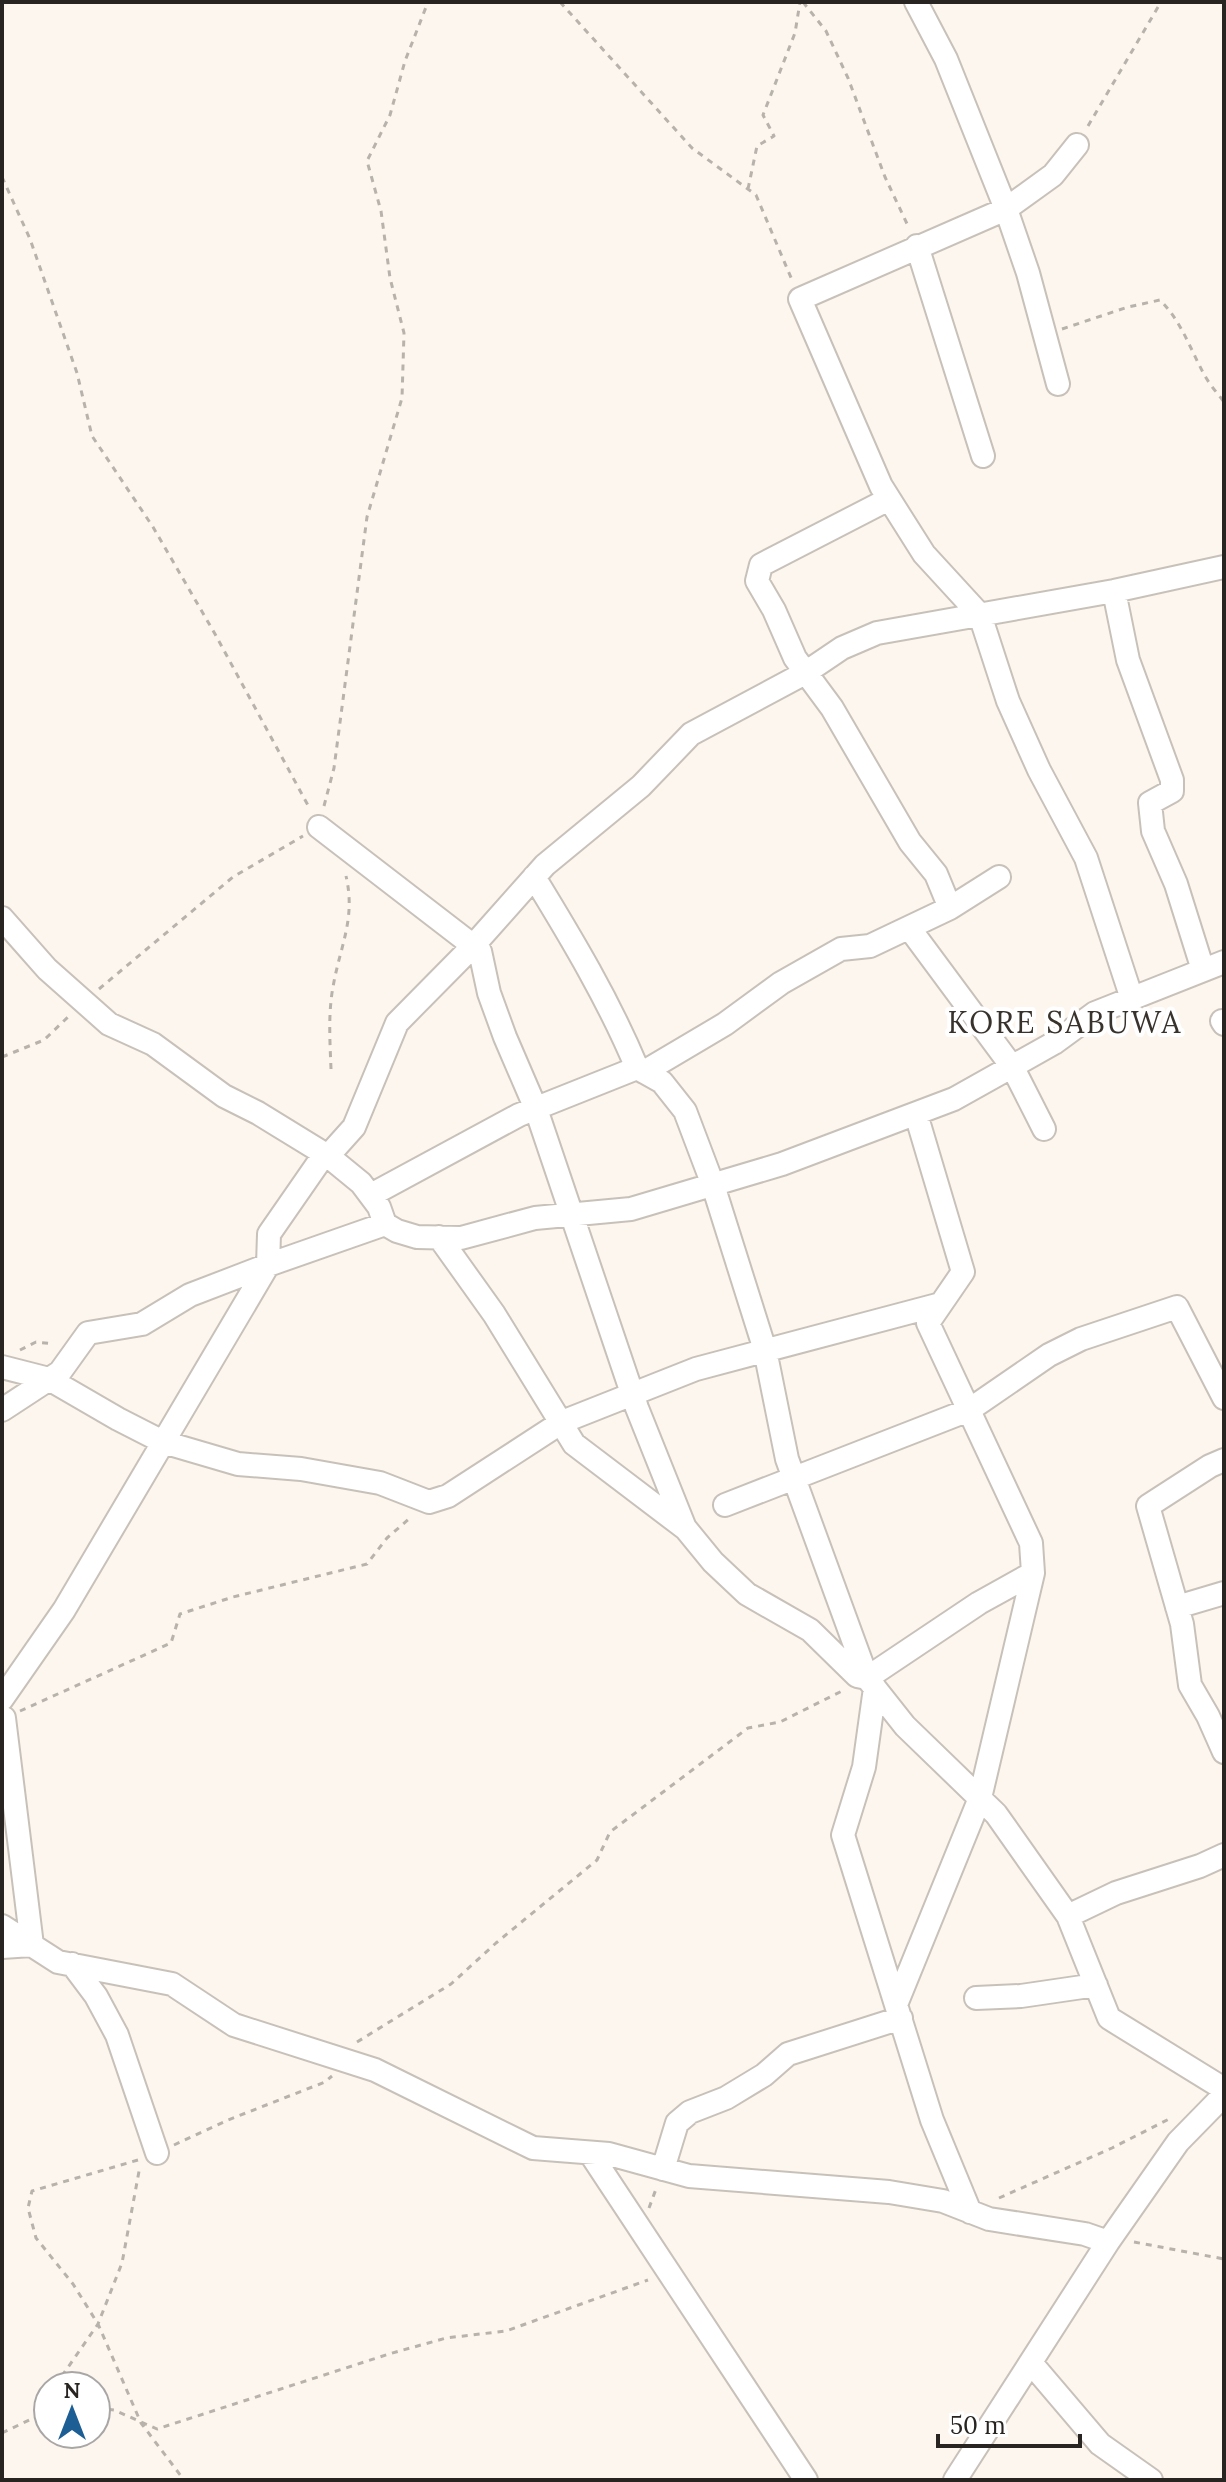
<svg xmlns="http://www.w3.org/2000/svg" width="1226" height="2482" viewBox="0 0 1226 2482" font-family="Lora,serif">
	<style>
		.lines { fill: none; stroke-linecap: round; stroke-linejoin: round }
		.street-casing { stroke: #c8c1ba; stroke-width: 26 }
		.path { stroke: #b8b2ac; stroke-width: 3; stroke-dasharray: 6 6; stroke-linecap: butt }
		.street { stroke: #fff; stroke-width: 22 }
		.labels { text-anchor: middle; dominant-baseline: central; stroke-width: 8; stroke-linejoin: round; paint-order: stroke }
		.quarter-label { font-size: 30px; letter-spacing: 2px; fill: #38322c; stroke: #fff }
	</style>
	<rect width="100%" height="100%" fill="#fdf6ee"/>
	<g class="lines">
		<!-- street casing -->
		<g class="street-casing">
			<path id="street" d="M916 2 946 59 1006 209 800 299 881 486 924 554 980 615 1008 701 1039 770 1086 858 1132 999
				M917 246 983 456
				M1058 384 1028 273 1006 209 1053 175 1077 145
				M1114 591 1128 660 1172 780V791L1150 803 1153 831 1176 884 1203 970
				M319 827 480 951 489 993 505 1037 536 1109 637 1408 685 1528
				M534 877C572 939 609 1001 637 1068
				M950 908 999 877
				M2 918 47 969 109 1024 153 1044 224 1096 258 1113 328 1156 361 1183 379 1207 385 1224 397 1231 417 1237 461 1238 535 1218 631 1209 782 1164 954 1099 1054 1043 1095 1013 1224 962
				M910 929 1013 1068 1044 1129
				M1222 1021 1224 1024
				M644 1072 725 1024 781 983 841 949 870 946 950 908 936 874 910 842 832 708 795 658 774 610 757 581 761 565 889 499
				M371 1195 519 1115 637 1068 662 1082 685 1111 713 1185 765 1350 787 1459 867 1678 905 1726 996 1814 1068 1916 1109 2018 1224 2089
				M439 1237 494 1314 574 1444 686 1529 713 1562 747 1594 810 1630 857 1676 867 1678 979 1603 1033 1573
				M2 1367 49 1379 118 1419 163 1442 238 1464 301 1469 380 1483 429 1502 448 1496 562 1422 696 1369 941 1304
				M2 1410 60 1372 88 1333 142 1324 190 1295 268 1265 269 1234 321 1159 328 1156 354 1127 397 1023 473 946 545 865 641 786 691 734 805 673 842 648 877 633 1114 591 1224 567
				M1224 1460 1210 1466 1148 1506 1182 1624 1190 1685 1208 1716 1224 1752
				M725 1505 969 1410 1049 1355 1081 1339 1177 1307 1224 1398
				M1177 1607 1224 1593
				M875 1688 864 1767 843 1835 932 2120 970 2212
				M2 1699 64 1610 268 1265 385 1224
				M1068 1916 1116 1893 1200 1866 1224 1855
				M2 1926 58 1962 172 1984 234 2025 375 2070 533 2148 609 2154 689 2176 889 2192 943 2201 989 2219 1085 2234 1108 2242
				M2 1947 32 1945 4 1718
				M72 1964 96 1996 117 2035 157 2153
				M976 1998 1021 1996 1096 1985
				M897 2002 980 1798 1033 1573 1031 1543 928 1323 963 1272 916 1114
				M590 2153 806 2480
				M663 2169 677 2123 690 2112 726 2098 764 2075 788 2054 901 2018
				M1031 2363 1100 2444 1151 2480
				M955 2480 1108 2242 1178 2142 1224 2095"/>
		</g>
		<!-- path -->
		<path class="path" d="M560 2 692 148 756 195 792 280
			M803 2 826 31 848 78 885 177 909 228
			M1088 126 1161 2
			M2 177 30 239 77 373 92 436 153 527 215 634 310 809
			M748 189 757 146 774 136 763 115 795 33 800 2
			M1062 329 1128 307 1160 300C1182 322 1190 349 1205 376 1210 385 1218 394 1224 402
			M324 806 334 768 367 517 402 398 404 333 390 278 381 211 367 161 390 115 405 61 428 2
			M99 989 233 877 303 836
			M2 1057 44 1040 69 1016
			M331 1069C330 1042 328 1014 333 987 340 946 356 919 346 876
			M20 1350 36 1342 54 1344
			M20 1711 171 1643 180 1614 233 1597 367 1564 387 1538 410 1518
			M357 2042 451 1984 496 1943 597 1860 610 1832 748 1728 780 1722 842 1691
			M174 2145 228 2120 325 2082 332 2076
			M138 2160 32 2191 28 2208 36 2238 73 2284 98 2324 141 2423 184 2480
			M999 2198 1112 2148 1173 2117
			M649 2208 656 2189
			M1134 2242 1224 2259
			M55 2386 98 2324 122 2263 140 2166
			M96 2408 114 2410 157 2429 389 2354 446 2338 506 2331 648 2280
			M38 2416 48 2398
			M2 2433 48 2411"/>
		<!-- street -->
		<use href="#street" class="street"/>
	</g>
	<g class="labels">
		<!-- quarter labels -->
		<g class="quarter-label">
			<text x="1065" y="1022">KORE SABUWA</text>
		</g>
	</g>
	<!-- border -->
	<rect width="1226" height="2482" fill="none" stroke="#272421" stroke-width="8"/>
	<!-- north arrow -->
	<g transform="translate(72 2410)"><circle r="38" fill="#ffffff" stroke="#a9a7a6" stroke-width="2"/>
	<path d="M0-6L14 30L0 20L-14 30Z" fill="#1d5e94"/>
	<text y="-12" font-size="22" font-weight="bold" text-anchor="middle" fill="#272421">N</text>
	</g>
	<!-- scale -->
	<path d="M938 2434v12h142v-12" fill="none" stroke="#272421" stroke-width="4"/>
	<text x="950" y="2434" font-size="24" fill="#272421" stroke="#ffffff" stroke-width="6" paint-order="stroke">50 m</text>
</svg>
